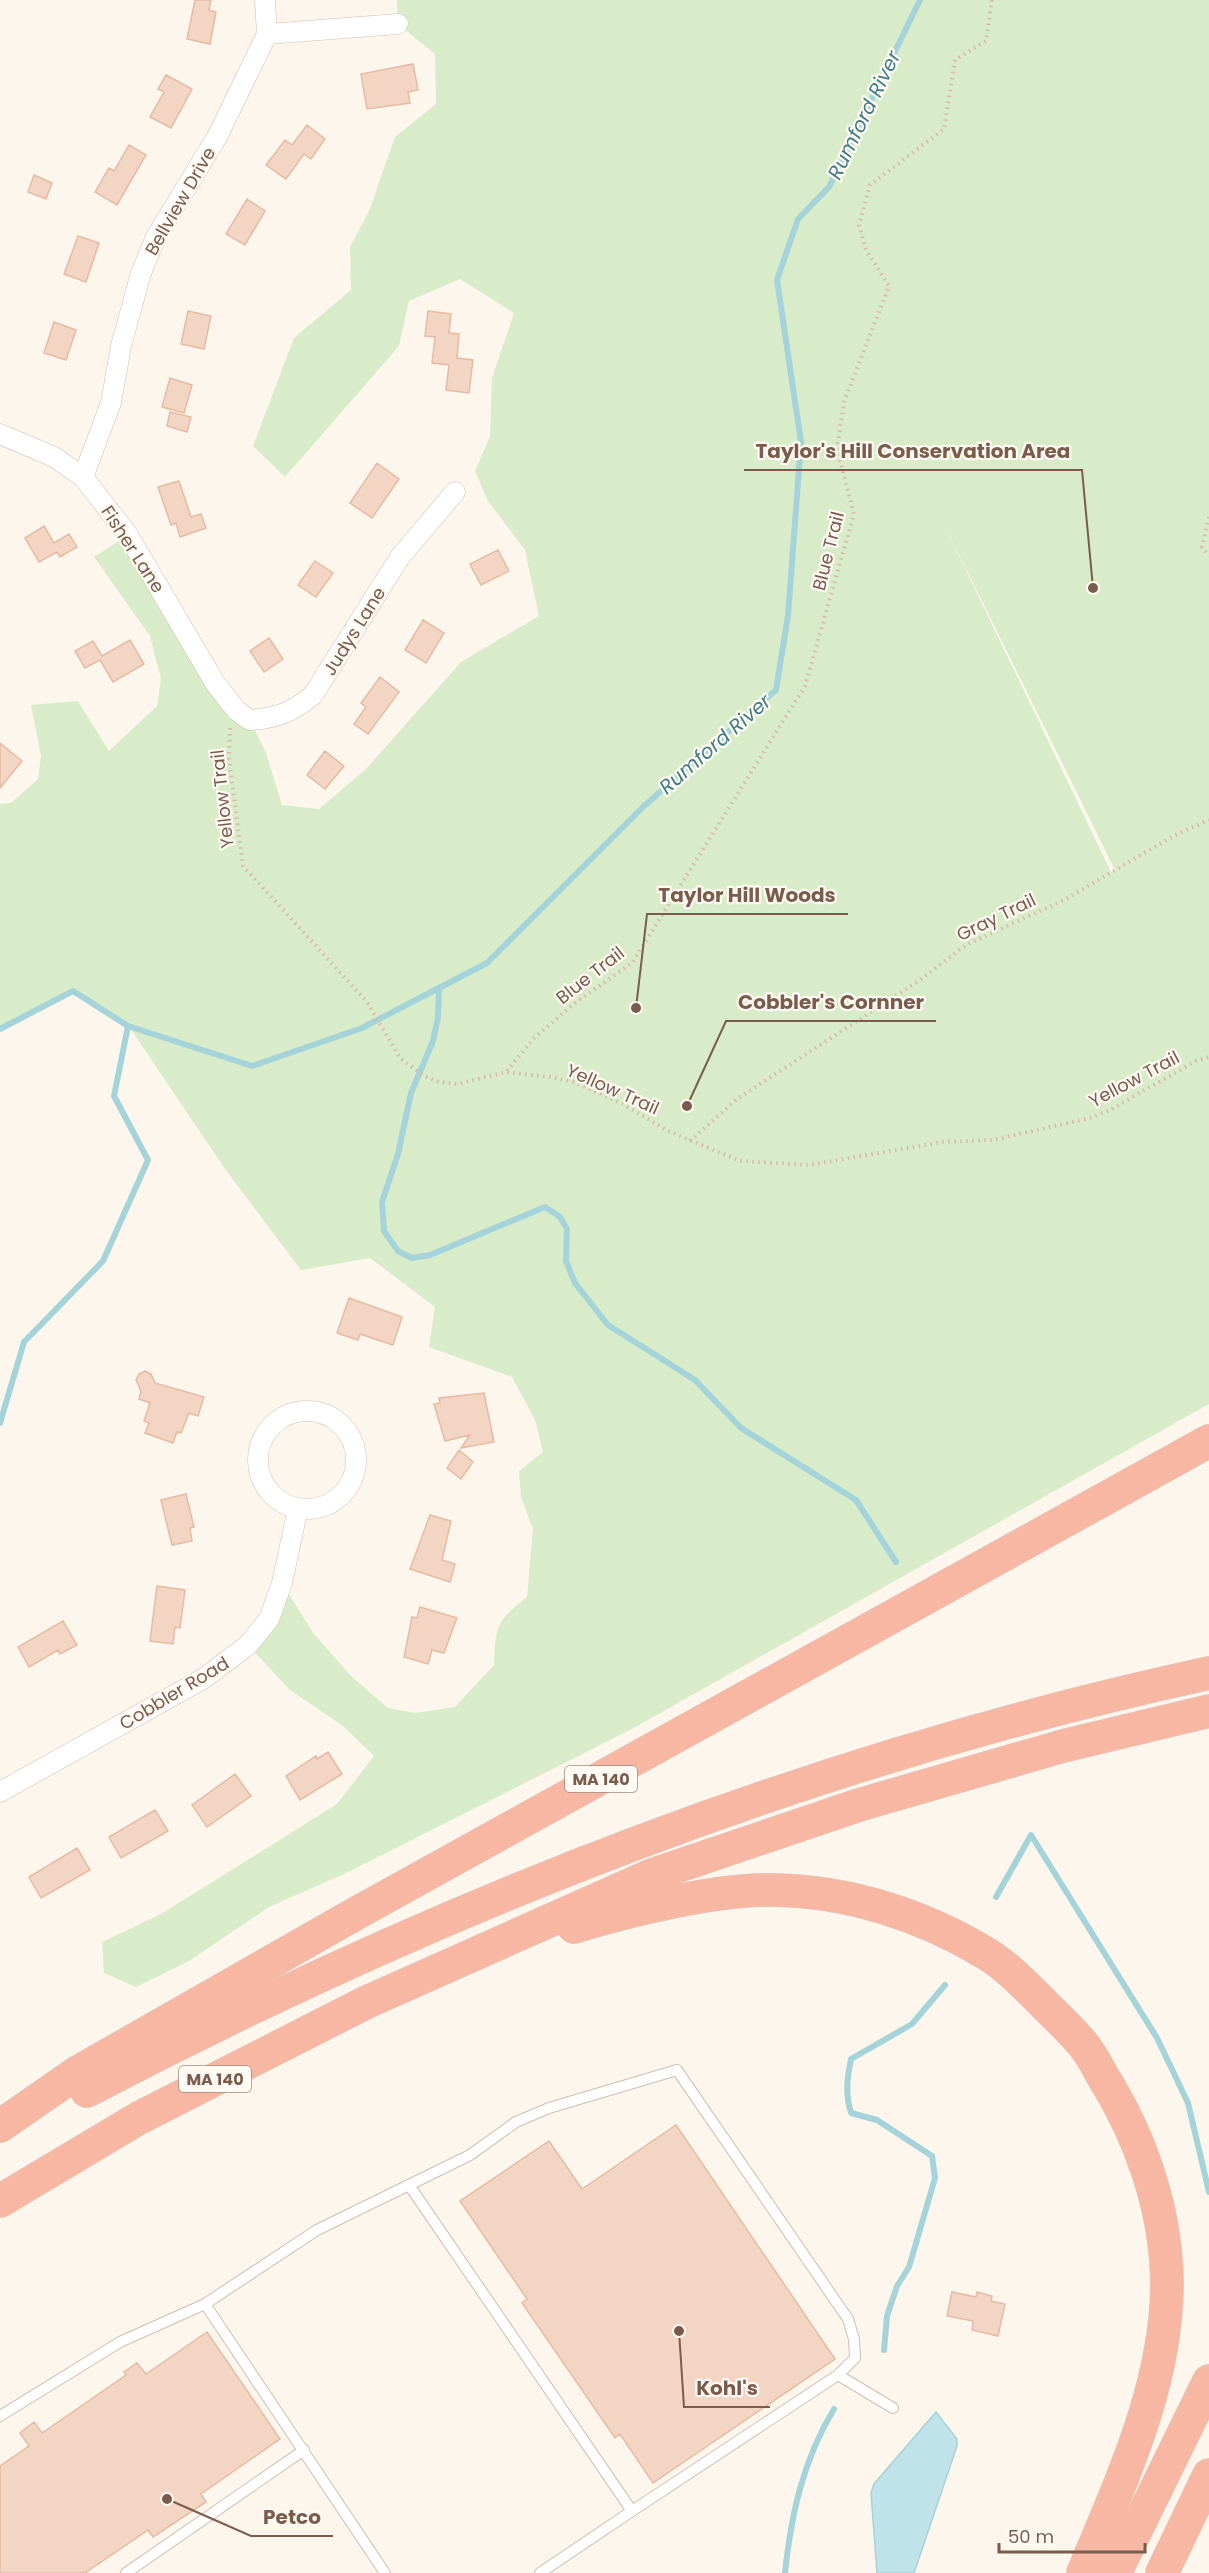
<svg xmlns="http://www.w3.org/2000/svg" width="1209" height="2573" viewBox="0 0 1209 2573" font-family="Poppins,sans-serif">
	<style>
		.green { fill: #d8ecc9; fill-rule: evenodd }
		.water { fill: #bfe3e8; stroke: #a5d3da; stroke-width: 1.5 }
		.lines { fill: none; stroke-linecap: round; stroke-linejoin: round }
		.stream { stroke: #a5d3da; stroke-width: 6 }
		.building { fill: #f3d5c3; stroke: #e6bba3; stroke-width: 1.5 }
		.lane-casing { stroke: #d1beb0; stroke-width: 12 }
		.street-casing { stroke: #d1beb0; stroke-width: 21 }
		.highway-casing { stroke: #dad1cd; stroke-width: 34 }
		.path { stroke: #d9b8a5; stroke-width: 4; stroke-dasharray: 1.5 4.5; stroke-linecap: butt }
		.lane { stroke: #fff; stroke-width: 10 }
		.street { stroke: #fff; stroke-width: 20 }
		.highway { stroke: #f7b7a3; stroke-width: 33 }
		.labels { text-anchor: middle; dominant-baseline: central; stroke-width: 4.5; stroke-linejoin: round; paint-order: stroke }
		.shield { fill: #fffaf3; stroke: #a28b7f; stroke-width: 1.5 }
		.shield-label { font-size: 16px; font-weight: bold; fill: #7a5c4d }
		.street-label { font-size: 18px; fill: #7a5c4d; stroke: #fffaf3 }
		.water-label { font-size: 20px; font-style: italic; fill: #437c86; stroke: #fffaf3 }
		.leader { fill: none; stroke: #7a5c4d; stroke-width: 2 }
		.callout-dot { fill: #7a5c4d; stroke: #fffaf3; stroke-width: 2 }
		.callout-label { font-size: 20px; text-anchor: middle; font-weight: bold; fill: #7a5c4d; stroke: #fffaf3; stroke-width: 4.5; stroke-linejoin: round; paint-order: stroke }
	</style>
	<rect width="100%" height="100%" fill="#fdf6ec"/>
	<!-- green -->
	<path class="green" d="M397 0H1209V1404L630 1730 344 1874 269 1907 189 1961 136 1987 104 1973 102 1942 161 1914 337 1804 374 1756 343 1726 290 1690 248 1645 282 1583 313 1633 352 1677 388 1708 415 1713 455 1707 494 1665C496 1625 495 1623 527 1597L533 1529 521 1497 519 1471 543 1452 535 1420 512 1377 429 1347 435 1307 370 1258 301 1270 225 1169 128 1025 73 991 0 1029V804L11 803 38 779 41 756 31 705 78 701 109 751 157 706 161 679 150 636 94 557 128 535 250 720 266 753 282 805 319 809 366 769 461 662 539 616 525 550 488 501 475 471 490 436 492 378 514 313 460 279 409 301 399 346 285 477 253 446 294 338 351 290 350 247 369 211 395 137 436 104 435 54 398 24ZM939 514 1115 870 1111 872Z"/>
	<!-- water -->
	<path class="water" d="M936 2412 957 2439V2446L914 2573H877L871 2493 874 2484Z"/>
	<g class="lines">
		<!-- stream -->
		<path class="stream" d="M439 988 438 1017 433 1041 411 1093 398 1154 382 1202 384 1231 398 1251 412 1258 430 1255 545 1207 560 1217 567 1229 566 1261 575 1283 608 1325 695 1380 741 1428 856 1500 896 1562
			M0 1029 73 991 128 1026 252 1066 362 1028 487 963 644 806 776 690 788 616 801 442 777 280 798 219 829 187 920 0
			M0 1423 24 1342 103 1261 148 1160 114 1096 128 1026
			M996 1897 1031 1835 1157 2038 1188 2103 1209 2192
			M884 2350 887 2316 897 2286 909 2267 935 2178 932 2156 877 2120 851 2113C845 2093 847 2079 851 2059L912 2024 945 1985
			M785 2573C791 2515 803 2460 834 2409"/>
	</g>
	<!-- building -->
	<path class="building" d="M195 0H211L209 10 216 12 210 44 187 39Z
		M413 64 418 90 408 92 410 103 367 109 361 74Z
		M166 75 192 89 171 128 150 117 164 92 158 89Z
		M307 125 325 139 311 159 304 154 286 179 266 165 285 140 292 145Z
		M129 145 146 155 117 205 95 192 109 168 114 171Z
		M34 175 52 183 46 199 28 192Z
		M247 199 265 211 245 245 226 234Z
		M78 236 99 243 86 282 64 274Z
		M188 311 211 316 204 349 181 344Z
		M428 311 451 314 449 333 459 334 457 358 473 360 469 393 446 390 449 365 432 363 435 337 425 336Z
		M54 322 76 330 66 360 44 353Z
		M170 378 192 385 184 413 162 407Z
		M170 412 191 417 187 432 167 426Z
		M377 463 399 479 372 518 350 503Z
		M179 481 191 517 201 514 206 528 180 537 176 523 171 525 158 487Z
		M44 526 54 543 69 534 77 547 60 557 57 552 39 562 25 538Z
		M498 550 509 571 481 585 470 564Z
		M315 561 333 573 316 597 298 585Z
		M423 620 444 633 426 663 405 650Z
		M269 638 283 659 264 672 250 651Z
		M130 640 144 664 113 682 100 660 85 668 75 651 93 641 102 656Z
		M380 677 399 692 368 734 354 724 366 707 361 703Z
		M0 743 22 761 0 788Z
		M325 751 344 766 325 789 307 775Z
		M349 1298 402 1317 393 1345 360 1334 358 1340 337 1333Z
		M145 1371 151 1374 155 1383 204 1397 198 1416 189 1413 181 1433 177 1432 173 1443 145 1433 149 1423 144 1421 150 1403 139 1399 141 1391 136 1380 139 1374Z
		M484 1393 494 1442 461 1448 470 1435 445 1441 434 1404 440 1403 439 1398Z
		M459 1450 473 1462 461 1479 447 1468Z
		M186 1494 194 1527 190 1528 192 1541 172 1545 161 1500Z
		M430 1515 451 1521 442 1560 455 1564 450 1582 410 1569Z
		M157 1586 185 1590 180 1628 175 1627 173 1644 150 1641Z
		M420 1607 457 1618 444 1653 432 1650 428 1664 404 1657 412 1617 417 1618Z
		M63 1621 77 1645 60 1654 58 1650 29 1667 18 1647Z
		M328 1752 342 1774 300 1800 286 1776 316 1756 317 1759Z
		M235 1774 251 1796 207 1827 192 1805Z
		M155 1810 168 1831 121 1858 109 1837Z
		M77 1848 90 1870 41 1898 29 1877Z
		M676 2125 835 2359 653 2483 620 2434 615 2438 522 2303 527 2299 460 2201 549 2141 582 2189Z
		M952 2292 976 2297 977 2292 992 2296 991 2301 1005 2304 998 2336 972 2330 973 2321 947 2316Z
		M207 2332 280 2439 201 2494 206 2502 153 2537 148 2530 85 2573H0V2466L29 2446 20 2433 34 2422 42 2433 126 2375 124 2372 137 2363 146 2374Z"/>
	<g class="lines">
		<!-- lane casing -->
		<g class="lane-casing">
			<path id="lane" d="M409 2185 470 2155 516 2122 549 2108 677 2070 848 2319 854 2339 855 2358 838 2375 632 2511
				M205 2304 317 2230 409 2185 632 2511 540 2573
				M838 2375 893 2408
				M0 2416 120 2342 205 2304 385 2573
				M126 2573 304 2450"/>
		</g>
		<!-- street casing -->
		<g class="street-casing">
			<path id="street" d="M267 34 398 24
				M0 434 54 457 83 477 128 535 215 683 237 711 250 720C277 718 293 712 313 695L400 557 455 492
				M83 477 111 403 121 346 141 273 156 237 217 137 267 34 265 0
				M258 1460a49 49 0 1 1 98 0a49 49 0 1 1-98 0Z
				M0 1792 203 1679 248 1645 269 1619 282 1583 298 1508"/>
		</g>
		<!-- highway casing -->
		<g class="highway-casing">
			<path id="highway" d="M574 1927C629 1910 716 1889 773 1890 848 1891 923 1915 987 1954 1008 1967 1028 1988 1046 2006 1058 2018 1070 2029 1081 2042 1090 2052 1096 2064 1102 2075 1141 2137 1166 2209 1167 2283 1167 2385 1121 2481 1083 2573
				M87 2091C443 1904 816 1758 1209 1673
				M0 2126 78 2072 355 1914 1209 1441
				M0 2201 139 2118 367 2002 652 1875 859 1805 1063 1746 1209 1711
				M1115 2573 1209 2381
				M1162 2573 1209 2475"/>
		</g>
		<!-- path -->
		<path class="path" d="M1209 517 1202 547 1209 556
			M230 728 229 758 243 866 367 1002 400 1058 424 1076 439 1082 457 1084 506 1072 551 1077 574 1082 623 1104 668 1131 740 1161 809 1165 943 1142 993 1140 1090 1118 1110 1110 1196 1061 1209 1057
			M507 1071 533 1039 575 1003 632 963 805 686 854 514 837 449 844 402 889 286 866 250 859 225 870 185 944 129 955 60 986 41 992 0
			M690 1141 737 1099 917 982 966 945 1064 900 1177 834 1209 820"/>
		<!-- lane -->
		<use href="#lane" class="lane"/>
		<!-- street -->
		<use href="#street" class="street"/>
		<!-- highway -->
		<use href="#highway" class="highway"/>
	</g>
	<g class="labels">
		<!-- shield labels -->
		<g class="shield">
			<rect x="565" y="1766" width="72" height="26" rx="4.5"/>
			<rect x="179" y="2066" width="72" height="26" rx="4.5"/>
		</g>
		<g class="shield-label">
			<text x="601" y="1779">MA 140</text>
			<text x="215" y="2079">MA 140</text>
		</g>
		<!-- street labels -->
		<g class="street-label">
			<text transform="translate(180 201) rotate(-60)">Bellview Drive</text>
			<text transform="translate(133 549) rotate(57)">Fisher Lane</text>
			<text transform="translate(828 551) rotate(-76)">Blue Trail</text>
			<text transform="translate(354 631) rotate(-58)">Judys Lane</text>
			<text transform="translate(222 799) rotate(-96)">Yellow Trail</text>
			<text transform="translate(996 917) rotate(-26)">Gray Trail</text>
			<text transform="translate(590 975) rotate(-38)">Blue Trail</text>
			<text transform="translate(1134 1079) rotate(-28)">Yellow Trail</text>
			<text transform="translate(613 1089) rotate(24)">Yellow Trail</text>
			<text transform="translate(174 1693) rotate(-31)">Cobbler Road</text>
		</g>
		<!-- water labels -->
		<g class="water-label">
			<text transform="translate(864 115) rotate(-64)">Rumford River</text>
			<text transform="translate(715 744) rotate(-41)">Rumford River</text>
		</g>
	</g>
	<!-- callouts -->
	<path class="leader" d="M1093 588L1082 470H744M636 1008L647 914H848M687 1106L726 1021H936M679 2331L684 2407H770M167 2499L251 2536H333"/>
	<g class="callout-dot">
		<circle cx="1093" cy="588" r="6"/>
		<circle cx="636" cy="1008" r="6"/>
		<circle cx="687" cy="1106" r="6"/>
		<circle cx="679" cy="2331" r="6"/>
		<circle cx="167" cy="2499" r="6"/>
	</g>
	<g class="callout-label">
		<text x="913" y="458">Taylor's Hill Conservation Area</text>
		<text x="747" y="902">Taylor Hill Woods</text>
		<text x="831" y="1009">Cobbler's Cornner</text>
		<text x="727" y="2395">Kohl's</text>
		<text x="292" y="2524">Petco</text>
	</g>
	<!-- scale -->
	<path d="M999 2543v9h146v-9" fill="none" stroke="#7a5c4d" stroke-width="3"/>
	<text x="1008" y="2543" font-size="18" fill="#7a5c4d" stroke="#fffaf3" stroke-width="4.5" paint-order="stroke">50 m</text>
</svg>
